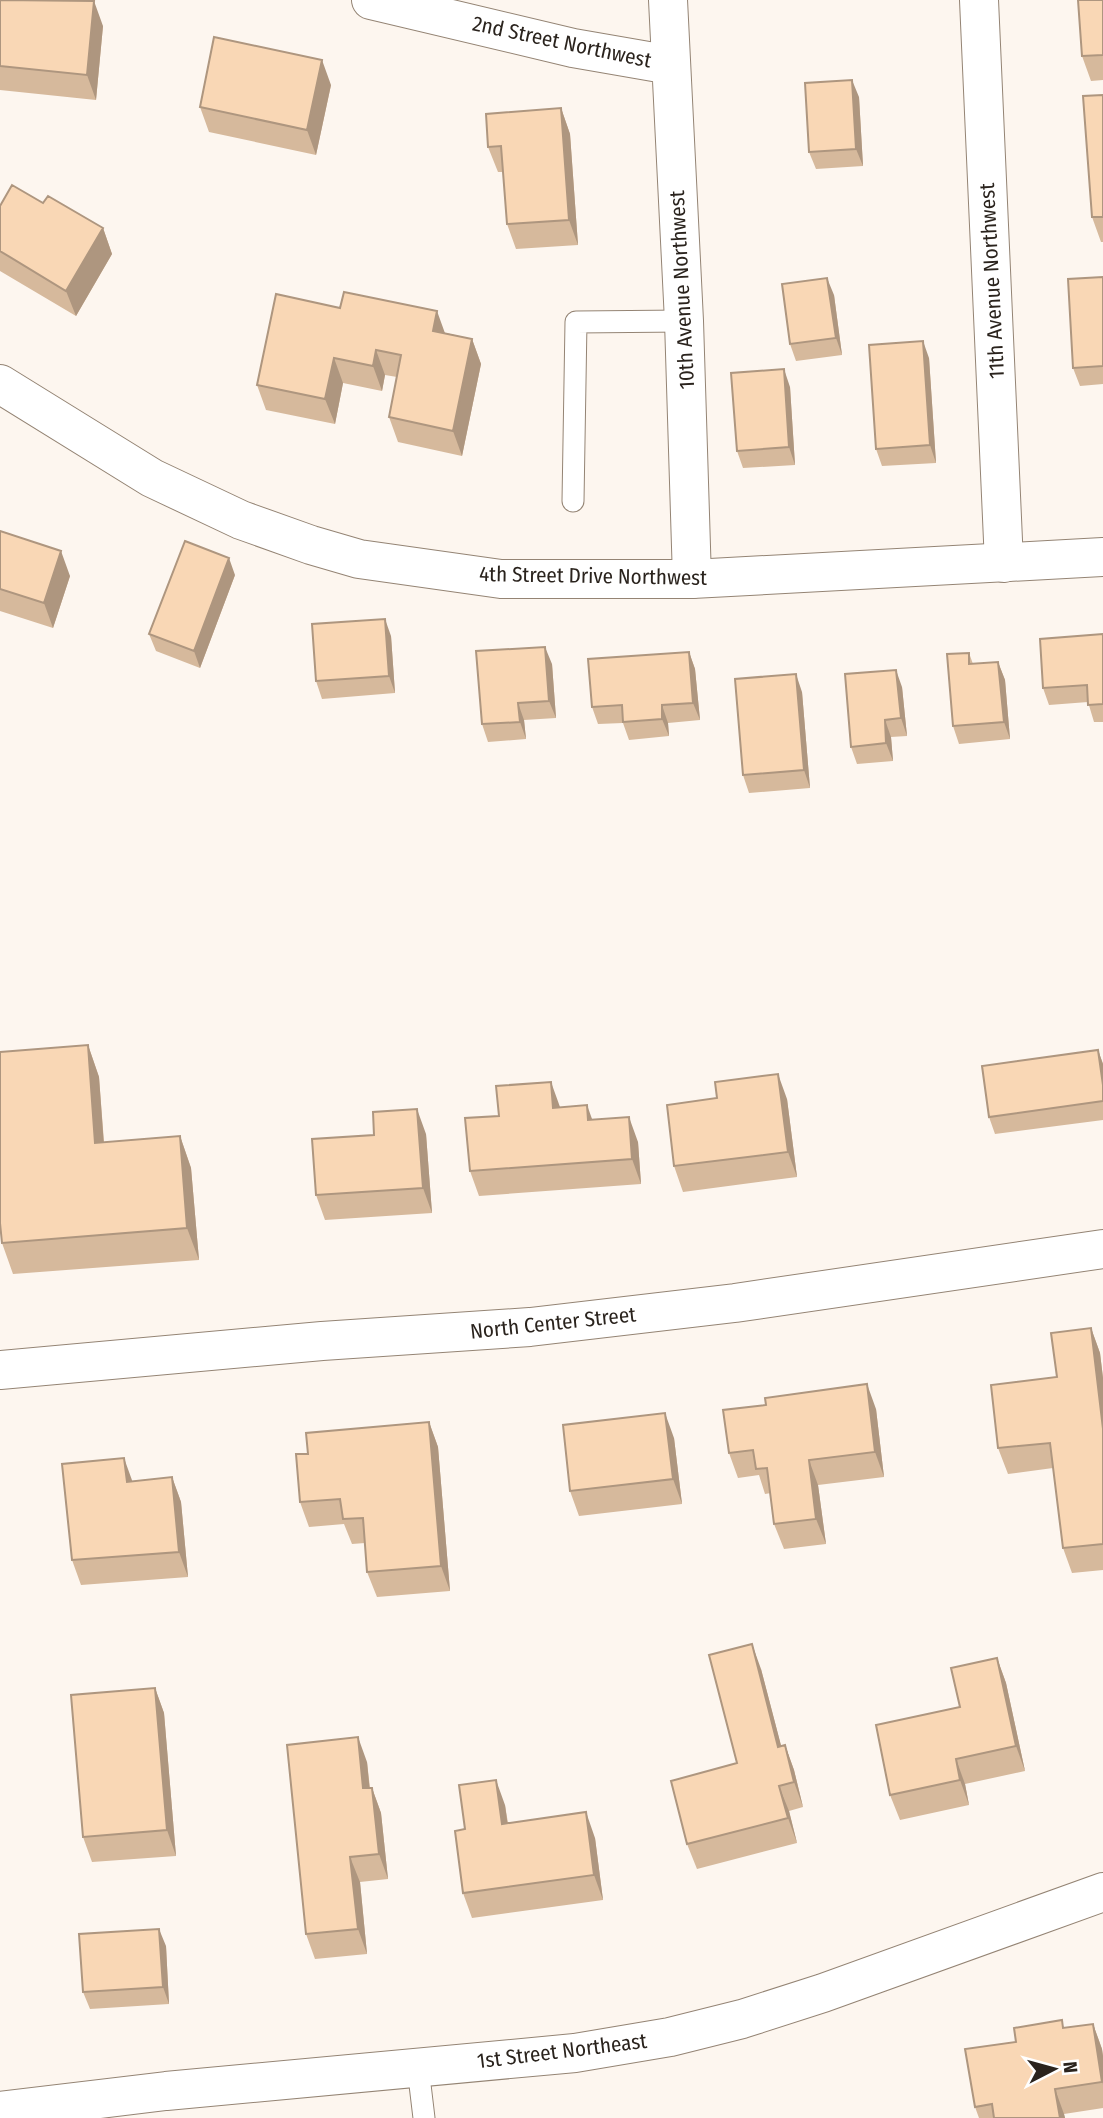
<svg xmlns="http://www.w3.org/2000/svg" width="1103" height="2118" viewBox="0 0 1103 2118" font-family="'Fira Sans Condensed',sans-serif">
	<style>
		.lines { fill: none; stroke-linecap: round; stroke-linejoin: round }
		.service-casing { stroke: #948474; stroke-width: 23 }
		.minor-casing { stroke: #948474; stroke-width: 40 }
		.secondary-casing { stroke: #948474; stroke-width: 40 }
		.service { stroke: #fff; stroke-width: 21 }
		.minor { stroke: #fff; stroke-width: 38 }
		.secondary { stroke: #fff; stroke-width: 38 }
		.wall { fill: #d6b99c }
		.shaded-wall { fill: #ae967f }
		.building { fill: #f9d7b5; stroke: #ae967f; stroke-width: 2 }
		.labels { text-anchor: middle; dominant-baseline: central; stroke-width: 5; stroke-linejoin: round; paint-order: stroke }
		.street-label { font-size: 21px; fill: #2a231d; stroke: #fff }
	</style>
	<rect width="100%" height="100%" fill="#fdf6ef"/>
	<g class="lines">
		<!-- service casing -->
		<g class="service-casing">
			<path id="service" d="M573 501 576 322 684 321
				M418 2068 424 2118"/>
		</g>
		<!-- minor casing -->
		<g class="minor-casing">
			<path id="minor" d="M371 0 573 48 671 65
				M668 0 684 321 692 579
				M979 0 1004 563
				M0 1370 322 1341 530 1327 735 1303 1103 1249
				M0 2111 166 2091 575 2053 670 2037 742 2019 823 1993 1103 1892"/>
		</g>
		<!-- secondary casing -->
		<g class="secondary-casing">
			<path id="secondary" d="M0 384 152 478 241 520 311 545 359 559 501 579H692L1103 557"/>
		</g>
		<!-- service -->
		<use href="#service" class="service"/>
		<!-- minor -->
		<use href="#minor" class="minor"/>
		<!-- secondary -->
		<use href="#secondary" class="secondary"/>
	</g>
	<!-- wall -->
	<path class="wall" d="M0 0 103 26 96 100 0 90Z
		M1103 0V80L1091 81 1082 56Z
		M331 85 316 155 209 132 200 107Z
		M1103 95V242H1101L1092 217Z
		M859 97 863 166 816 169 809 152Z
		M561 108 570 134 578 245 516 249 507 224 503 172H498L488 147Z
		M43 203 103 228 112 254 76 316 0 271V206Z
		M1103 277V384L1080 386 1073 368Z
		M276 294 472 339 481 364 462 456 398 442 389 417 397 377 385 375 382 391 343 383 335 424 266 410 257 385Z
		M834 295 842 355 796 361 790 344Z
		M929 358 936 463 882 466 876 449Z
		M790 387 795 465 743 468 737 451Z
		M0 531 70 576 53 628 0 611Z
		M235 575 200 668 156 651 149 634Z
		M1103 634V722H1094L1088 702 1049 705 1043 688Z
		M391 636 395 693 322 699 316 681Z
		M689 652 695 669 700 720 668 723 669 736 629 740 623 723 598 724 592 707Z
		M969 653 973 664 998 662 1005 680 1010 739 959 744 953 726Z
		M552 664 556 718 524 720 526 739 488 742 482 724Z
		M902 687 907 736 891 737 893 761 857 764 851 747Z
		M802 692 810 788 749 793 743 775Z
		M88 1045 99 1077 104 1142 180 1136 191 1168 199 1260 13 1274 2 1243Z
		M1098 1050 1103 1064V1120L995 1134 989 1117Z
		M717 1098 787 1099 797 1177 683 1192 674 1166Z
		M560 1107 592 1120 638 1142 641 1184 479 1196 470 1171 499 1116Z
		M426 1134 432 1213 325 1220 316 1195Z
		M1091 1328 1100 1353 1103 1378V1570L1072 1573 1063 1548 1053 1468 1008 1474 998 1448 1057 1377Z
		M766 1405 876 1409 884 1477 818 1485 826 1544 784 1549 774 1524 771 1493 765 1494 759 1475 738 1478 729 1453Z
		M429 1422 438 1447 450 1591 377 1597 367 1572 365 1543 352 1544 344 1524 309 1527 300 1502 308 1454Z
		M674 1438 682 1504 579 1516 570 1491Z
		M172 1477 181 1502 188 1577 81 1585 72 1560 133 1481Z
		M997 1658 1006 1683 1025 1771 965 1784 969 1805 900 1820 890 1795 960 1707Z
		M761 1669 781 1746 785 1745 794 1770 803 1807 789 1811 797 1843 697 1869 687 1844 737 1763Z
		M155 1688 164 1713 176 1856 92 1862 83 1837Z
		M367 1762 370 1788H372L381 1813 388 1879 360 1882 367 1954 315 1959 306 1934Z
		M505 1805 508 1823 595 1838 603 1900 472 1918 463 1893 465 1829Z
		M166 1946 169 2004 90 2009 83 1992Z
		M1093 2024 1102 2049 1103 2056V2108L1064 2114 1065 2118H979L975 2107 1016 2042 1065 2028Z"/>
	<!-- shaded-wall -->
	<path class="shaded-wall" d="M94 1 103 26 96 100 87 75Z
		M322 60 331 85 316 155 307 130Z
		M852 80 859 97 863 166 856 149Z
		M561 108 570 134 578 245 569 220Z
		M103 228 112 254 76 316 66 291Z
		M827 278 834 295 842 355 836 338Z
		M437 311 446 336 433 331Z
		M472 339 481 364 462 456 453 431Z
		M923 341 929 358 936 463 930 445Z
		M376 350 385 375 382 391 373 366Z
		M334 358 343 383 335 424 325 399Z
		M784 369 790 387 795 465 789 447Z
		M61 551 70 576 53 628 44 603Z
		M229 558 235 575 200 668 194 651Z
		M385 619 391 636 395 693 389 676Z
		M545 647 552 664 556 718 549 701Z
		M689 652 695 669 700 720 693 703Z
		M998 662 1005 680 1010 739 1004 722Z
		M896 670 902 687 907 736 901 718Z
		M796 674 802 692 810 788 804 770Z
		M518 703 524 720 526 739 520 722Z
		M662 705 668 723 669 736 662 719Z
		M885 720 891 737 893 761 886 743Z
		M88 1045 99 1077 106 1174 95 1143Z
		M1098 1050 1103 1064V1085Z
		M778 1074 787 1099 797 1177 788 1152Z
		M551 1082 560 1107 553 1108Z
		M587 1105 596 1130 588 1120Z
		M417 1109 426 1134 432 1213 423 1188Z
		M629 1117 638 1142 641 1184 632 1159Z
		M180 1136 191 1168 199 1260 187 1228Z
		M1091 1328 1100 1353 1103 1378V1429Z
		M867 1384 876 1409 884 1477 875 1452Z
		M665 1413 674 1438 682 1504 673 1479Z
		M429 1422 438 1447 450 1591 441 1566Z
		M124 1458 133 1483 127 1482Z
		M809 1460 818 1485 826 1544 816 1519Z
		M172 1477 181 1502 188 1577 179 1552Z
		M752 1644 761 1669 788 1772 778 1747Z
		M997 1658 1006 1683 1025 1771 1016 1746Z
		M155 1688 164 1713 176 1856 167 1830Z
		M358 1737 367 1762 372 1813 363 1788Z
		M785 1745 794 1770 803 1807 794 1782Z
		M956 1759 965 1784 969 1805 960 1780Z
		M496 1780 505 1805 511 1849 502 1824Z
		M779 1786 789 1811 797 1843 788 1818Z
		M372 1788 381 1813 388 1879 379 1854Z
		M586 1812 595 1838 603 1900 594 1875Z
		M350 1857 360 1882 367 1954 358 1929Z
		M159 1929 166 1946 169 2004 163 1987Z
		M1093 2024 1102 2049 1103 2056V2085Z
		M1055 2089 1064 2114 1065 2118H1060Z"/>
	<!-- building -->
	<path class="building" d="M0 0 94 1 87 75 0 66Z
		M1078 0H1103V55L1082 56Z
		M214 37 322 60 307 130 200 107Z
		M852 80 856 149 809 152 805 83Z
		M1103 95V217H1092L1083 96Z
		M561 108 569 220 507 224 501 146 488 147 486 114Z
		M12 185 43 203 48 196 103 228 66 291 0 251V206Z
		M1103 277V366L1073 368 1068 279Z
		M827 278 836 338 790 344 782 284Z
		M344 292 437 311 433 331 472 339 453 431 389 417 401 355 376 350 373 366 334 358 325 399 257 385 276 294 340 308Z
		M923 341 930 445 876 449 869 345Z
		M784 369 789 447 737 451 731 373Z
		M0 531 61 551 44 603 0 589Z
		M185 541 229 558 194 651 149 634Z
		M385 619 389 676 316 681 312 624Z
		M1103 634V704L1088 705 1087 685 1043 688 1040 639Z
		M545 647 549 701 518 703 520 722 482 724 476 651Z
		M689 652 693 703 662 705V719L623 722 622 705 592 707 588 659Z
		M969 653V664L998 662 1004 722 953 726 947 654Z
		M896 670 901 718 885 720 886 743 851 747 845 674Z
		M796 674 804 770 743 775 735 679Z
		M88 1045 95 1143 180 1136 187 1228 2 1243 0 1223V1052Z
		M1098 1050 1103 1085V1101L989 1117 982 1066Z
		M778 1074 788 1152 674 1166 667 1105 717 1098 715 1082Z
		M551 1082 553 1108 587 1105 588 1120 629 1117 632 1159 470 1171 465 1118 499 1116 496 1086Z
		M417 1109 423 1188 316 1195 312 1139 374 1135 373 1112Z
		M1091 1328 1103 1429V1544L1063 1548 1050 1443 998 1448 991 1385 1057 1377 1051 1333Z
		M867 1384 875 1452 809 1460 816 1519 774 1524 767 1468 756 1469 753 1450 729 1453 723 1410 766 1405 765 1398Z
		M665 1413 673 1479 570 1491 563 1425Z
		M429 1422 441 1566 367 1572 363 1518 343 1519 340 1499 300 1502 296 1454H308L306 1433Z
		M124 1458 127 1482 172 1477 179 1552 72 1560 62 1464Z
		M752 1644 778 1747 785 1745 794 1782 779 1786 788 1818 687 1844 671 1781 737 1763 709 1655Z
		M997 1658 1016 1746 956 1759 960 1780 890 1795 876 1725 960 1707 951 1668Z
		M155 1688 167 1830 83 1837 71 1695Z
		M358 1737 363 1788H372L379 1854 350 1857 358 1929 306 1934 287 1745Z
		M496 1780 502 1824 586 1812 594 1875 463 1893 455 1831 465 1829 459 1785Z
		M159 1929 163 1987 83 1992 79 1934Z
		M1062 2020 1063 2028 1093 2024 1102 2082 1055 2089 1060 2118H994L992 2104 975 2107 965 2049 1016 2042 1014 2028Z"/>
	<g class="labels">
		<!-- street labels -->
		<g class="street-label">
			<text transform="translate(562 42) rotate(12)">2nd Street Northwest</text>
			<text transform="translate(992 281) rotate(-93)">11th Avenue Northwest</text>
			<text transform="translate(682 290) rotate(-93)">10th Avenue Northwest</text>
			<text transform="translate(593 576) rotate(1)">4th Street Drive Northwest</text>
			<text transform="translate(553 1323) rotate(-6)">North Center Street</text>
			<text transform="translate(562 2051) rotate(-7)">1st Street Northeast</text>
		</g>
	</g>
	<!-- north arrow -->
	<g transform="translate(1054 2069) rotate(84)" stroke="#ffffff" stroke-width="5" paint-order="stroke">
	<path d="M0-5L12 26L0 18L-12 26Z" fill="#2a231d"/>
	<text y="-10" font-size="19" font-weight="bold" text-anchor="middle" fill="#2a231d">N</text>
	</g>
</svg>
